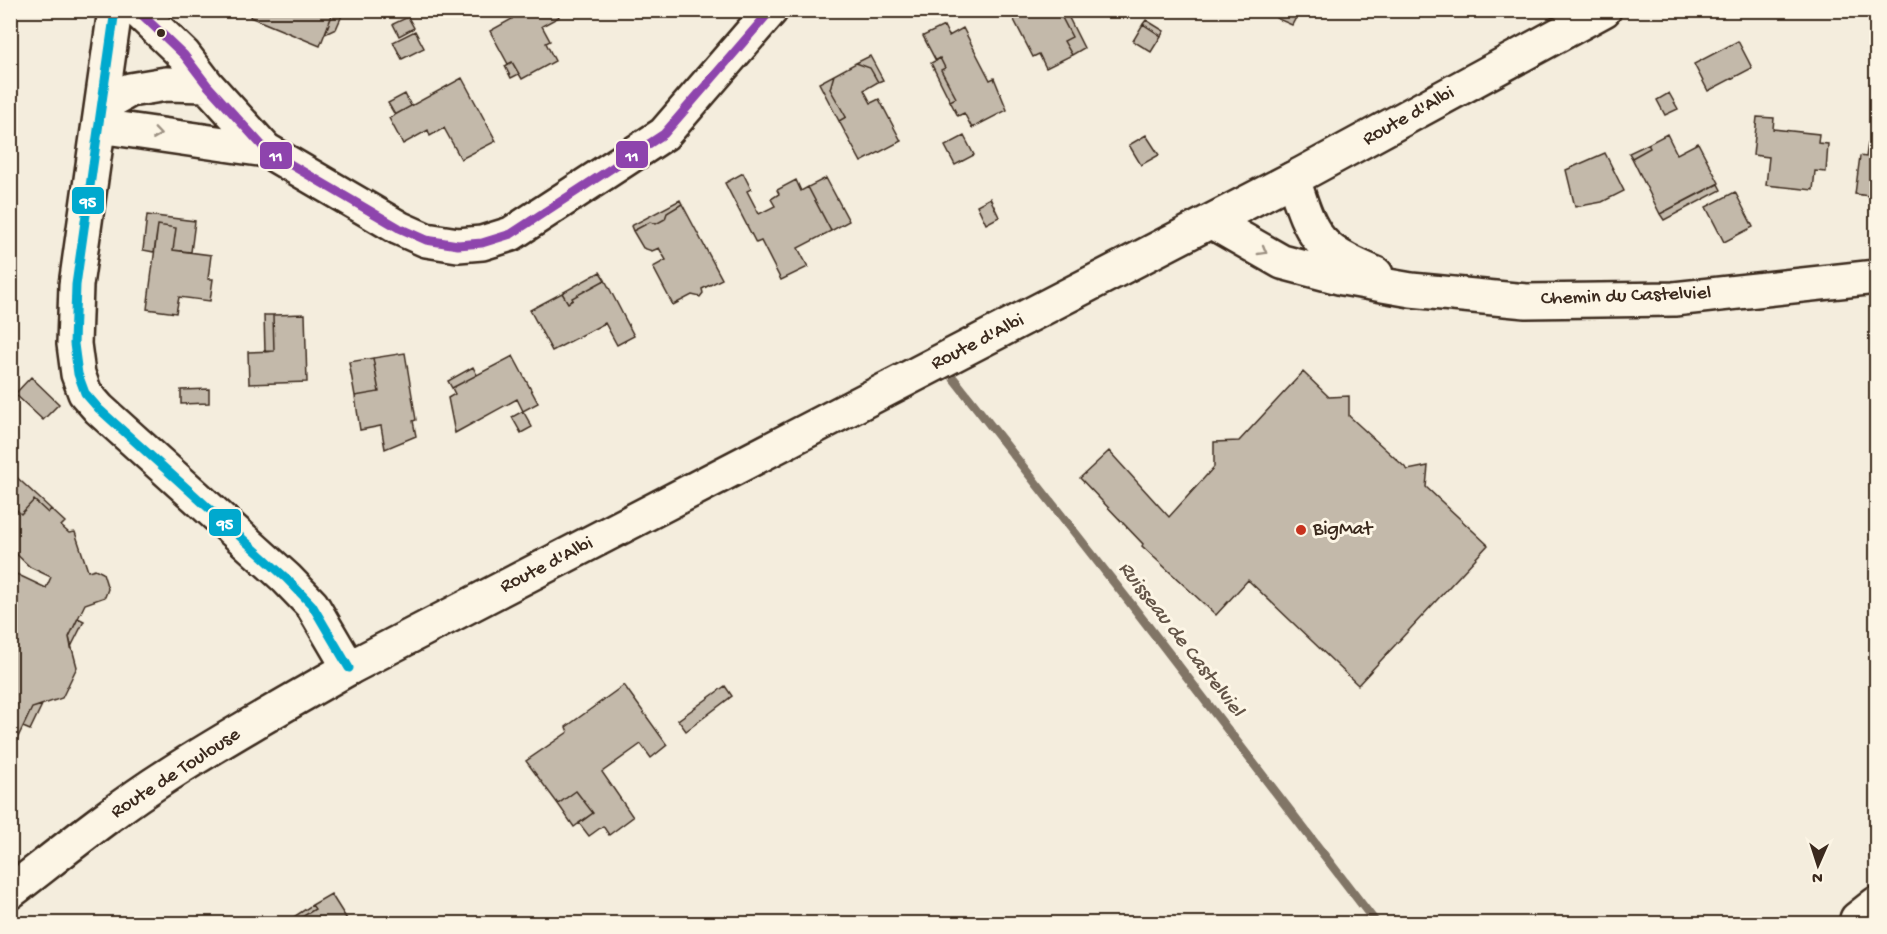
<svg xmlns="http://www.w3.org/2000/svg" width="1887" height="934" viewBox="0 0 1887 934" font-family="'Gochi Hand',sans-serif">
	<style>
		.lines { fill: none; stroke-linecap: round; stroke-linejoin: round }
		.stream { stroke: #817466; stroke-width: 9 }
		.building { fill: #c3b9aa; stroke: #3b2a1e; stroke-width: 1.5 }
		.minor-casing { stroke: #3b2a1e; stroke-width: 38 }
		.major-casing { stroke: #3b2a1e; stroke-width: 38 }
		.minor { stroke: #fcf5e5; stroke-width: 33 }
		.major { stroke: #fcf5e5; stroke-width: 33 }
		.bus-1-casing { stroke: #fcf5e5; stroke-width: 14 }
		.bus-2-casing { stroke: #fcf5e5; stroke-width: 14 }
		.bus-1 { stroke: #00a9ce; stroke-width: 9 }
		.bus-2 { stroke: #8e44ad; stroke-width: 9 }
		.oneway { stroke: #9c9082 }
		.bus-dot { fill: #3b2a1e; stroke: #fcf5e5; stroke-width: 2 }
		.poi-dot { fill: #c8321e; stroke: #fcf5e5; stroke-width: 2 }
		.labels { text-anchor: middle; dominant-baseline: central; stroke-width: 6; stroke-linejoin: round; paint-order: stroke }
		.street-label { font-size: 20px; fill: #3b2a1e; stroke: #fcf5e5 }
		.poi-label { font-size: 20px; fill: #3b2a1e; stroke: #fcf5e5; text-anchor: start }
		.water-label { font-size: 21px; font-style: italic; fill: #645548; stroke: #fcf5e5 }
		.line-badge { stroke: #fcf5e5; stroke-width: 2 }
		.badge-label { font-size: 16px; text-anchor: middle; font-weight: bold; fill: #fff }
	</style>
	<rect width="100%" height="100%" fill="#f4eddd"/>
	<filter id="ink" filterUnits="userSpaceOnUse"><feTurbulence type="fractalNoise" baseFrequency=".0167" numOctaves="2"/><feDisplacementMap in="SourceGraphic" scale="12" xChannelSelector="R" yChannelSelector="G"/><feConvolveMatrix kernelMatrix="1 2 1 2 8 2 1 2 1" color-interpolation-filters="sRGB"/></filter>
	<g filter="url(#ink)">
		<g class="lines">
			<!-- stream -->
			<path class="stream" d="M954 379 1131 604 1377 924"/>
		</g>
		<!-- building -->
		<path class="building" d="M253 10H334L320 46 250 17Z
			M334 10H341L343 13 336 29 325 34Z
			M508 10H555L559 17 542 26 550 41 546 43 555 61 522 79 512 62 508 64 490 31 512 19Z
			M1009 10H1058L1072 37 1064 41 1072 55 1046 68 1039 54 1033 57Z
			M1058 10H1065L1084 48 1072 55 1064 41 1072 37Z
			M1280 10H1300L1292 25 1276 18Z
			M408 17 414 28 399 36 393 24Z
			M1146 20 1164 31 1161 36 1143 24Z
			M1143 24 1161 36 1151 52 1133 41Z
			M944 26 949 36 963 28 990 80 994 78 1007 110 972 128 964 113 958 116 950 101 956 98 941 70 945 68 940 58 936 61 923 36Z
			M415 31 424 48 402 59 393 42Z
			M1738 41 1752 68 1708 91 1694 64Z
			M870 56 883 80 878 82 870 68 856 63Z
			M940 58 945 68 941 70 956 98 950 101 931 63Z
			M512 62 519 74 511 78 505 66Z
			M856 63 870 68 878 82 864 90 871 103 879 99 901 141 861 162 839 121 846 117 830 89 834 75Z
			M834 75 830 89 846 117 839 121 819 83Z
			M462 78 496 141 461 159 444 128 430 136 428 130 403 144 389 118Z
			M1669 93 1678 109 1665 115 1657 100Z
			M405 94 411 106 395 115 388 103Z
			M1757 117 1774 118 1773 129 1819 134 1818 143 1828 144 1826 172 1815 171 1813 190 1766 185 1769 157 1753 155Z
			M1667 134 1677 154 1698 143 1719 183 1660 214 1632 158 1650 148 1648 144Z
			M1146 135 1159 155 1141 165 1129 145Z
			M964 136 974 155 955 165 945 146Z
			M1868 143 1876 144V197L1855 194 1860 156 1866 157Z
			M1648 144 1650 148 1632 158 1629 153Z
			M1605 153 1624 191 1602 202 1575 207 1566 170Z
			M743 173 751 189 747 191 759 214 775 206 771 199 779 194 777 190 796 180 801 191 808 187 831 231 798 248 808 267 781 280 761 241 756 243 725 183Z
			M826 178 849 221 831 231 808 187Z
			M1718 184 1721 190 1664 220 1660 214Z
			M1735 192 1753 227 1724 242 1706 207Z
			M990 198 999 217 986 224 977 205Z
			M680 200 682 204 667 213 665 219 656 224 650 222 633 231 631 226Z
			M682 204 722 279 702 289 703 293 700 297 692 295 673 305 653 267 666 260 659 248 652 251 643 248 633 231 650 222 656 224 665 219 667 213Z
			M147 215 195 221 191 252 173 250 176 228 158 225 154 252 143 250Z
			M158 225 176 228 173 250 211 255 208 279H213L210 301 179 297 176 313 147 309Z
			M600 272 605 280 572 298 573 300 568 303 562 293Z
			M605 280 634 336 617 345 605 323 552 351 530 310 562 293 568 303 573 300 572 298Z
			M305 314 307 382 249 384 248 352 274 351 273 315Z
			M264 315H273L274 351 265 352Z
			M405 353 416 420 413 421 416 436 385 449 381 426 360 430 355 396 379 392 373 358Z
			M513 356 538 403 523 411 517 399 455 433 448 398 455 394 452 388Z
			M373 358 379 392 355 396 349 362Z
			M473 367 477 375 452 388 448 381Z
			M1303 372 1329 397 1349 396V416L1408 470 1428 466 1426 487 1488 545 1358 685 1248 580 1216 615 1142 546 1143 544 1080 478 1109 451 1169 517 1214 467V442L1239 441Z
			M31 377 59 404 43 420 15 394Z
			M209 389V403L181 404V390Z
			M523 411 532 427 521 433 512 417Z
			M10 471 51 509 48 513 34 500 21 514 10 504V483L13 480 10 477Z
			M34 500 48 513 51 509 65 522 61 526 69 533 75 532 88 571 95 569 103 573 108 589 105 597 85 604 69 637 77 667 62 698 32 708 17 739 10 736V571L46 588 51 577 30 567 10 548V504L21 514Z
			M78 618 84 621 71 647 69 637Z
			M624 685 667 745 651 758 641 744 602 772 633 817 609 835 603 826 589 836 579 823 593 813 576 791 558 804 526 761 568 732 566 727Z
			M725 686 732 696 686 731 678 720Z
			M42 705 30 730 23 727 32 708Z
			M576 791 593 813 574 827 558 804Z
			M331 894 350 924H291L315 909 312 905Z
			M312 905 315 909 291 924H283Z"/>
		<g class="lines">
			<!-- minor casing -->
			<g class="minor-casing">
				<path id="minor" d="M115 10 76 285 74 344 78 374 85 393 99 409 286 578 312 605 349 668
					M137 10 184 55 207 85 266 150 399 228 426 240 458 245 482 243 511 234 664 134 771 10
					M102 106 130 90 166 84 207 85
					M99 126 266 150
					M1293 179C1300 199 1306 223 1320 240 1334 256 1357 266 1376 274
					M1212 222 1282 262 1343 278 1411 290 1526 301 1674 299 1876 277
					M1857 919 1876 904"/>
			</g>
			<!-- major casing -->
			<g class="major-casing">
				<path id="major" d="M10 892C62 852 113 810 168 775 227 737 288 703 349 668L1302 174 1604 10"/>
			</g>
			<!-- minor -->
			<use href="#minor" class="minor"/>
			<!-- major -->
			<use href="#major" class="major"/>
			<!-- bus-1 casing -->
			<g class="bus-1-casing">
				<path id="bus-1" d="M115 10 76 285 74 344 78 374 85 393 99 409 286 578 312 605 349 668"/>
			</g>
			<!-- bus-2 casing -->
			<g class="bus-2-casing">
				<path id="bus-2" d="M137 10 184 55 207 85 266 150 399 228 426 240 458 245 482 243 511 234 664 134 771 10"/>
			</g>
			<!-- bus-1 -->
			<use href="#bus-1" class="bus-1"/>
			<!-- bus-2 -->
			<use href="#bus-2" class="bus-2"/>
		</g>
		<!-- one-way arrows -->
		<defs><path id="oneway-chevron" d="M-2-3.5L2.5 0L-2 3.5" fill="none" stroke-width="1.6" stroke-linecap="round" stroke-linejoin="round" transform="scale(1.5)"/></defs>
		<g class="oneway">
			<use href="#oneway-chevron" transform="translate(157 134) rotate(8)"/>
			<use href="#oneway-chevron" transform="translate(1263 251) rotate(30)"/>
		</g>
	</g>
	<!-- markers -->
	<circle class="bus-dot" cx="161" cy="33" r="5"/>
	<circle class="poi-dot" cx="1301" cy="530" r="6"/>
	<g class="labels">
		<!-- street labels -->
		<g class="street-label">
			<text transform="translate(1409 117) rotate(-29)">Route d'Albi</text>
			<text transform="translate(1626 297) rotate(-2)">Chemin du Castelviel</text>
			<text transform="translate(978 343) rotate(-27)">Route d'Albi</text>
			<text transform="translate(547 566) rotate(-27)">Route d'Albi</text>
			<text transform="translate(176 774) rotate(-33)">Route de Toulouse</text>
		</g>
		<!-- poi labels -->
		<g class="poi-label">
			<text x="1313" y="530">BigMat</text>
		</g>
		<!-- water labels -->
		<g class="water-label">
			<text transform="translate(1180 640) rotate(52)">Ruisseau de Castelviel</text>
		</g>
	</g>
	<g class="line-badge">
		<rect x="615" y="140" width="34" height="29" rx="6" fill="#8e44ad"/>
		<rect x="259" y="141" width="34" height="29" rx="6" fill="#8e44ad"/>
		<rect x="71" y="186" width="34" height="29" rx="6" fill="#00a9ce"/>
		<rect x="208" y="508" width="34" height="29" rx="6" fill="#00a9ce"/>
	</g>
	<g class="badge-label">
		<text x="632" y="161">11</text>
		<text x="276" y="161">11</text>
		<text x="88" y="207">95</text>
		<text x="225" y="529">95</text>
	</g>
	<!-- margin -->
	<rect width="1887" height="934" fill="none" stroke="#fcf5e5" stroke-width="36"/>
	<rect x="18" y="18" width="1851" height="898" fill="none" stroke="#3b2a1e" stroke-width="2" filter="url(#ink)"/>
	<!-- north arrow -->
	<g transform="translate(1818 865) rotate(183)" stroke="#fcf5e5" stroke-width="4.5" paint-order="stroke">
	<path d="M0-4.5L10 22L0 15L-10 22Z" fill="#3b2a1e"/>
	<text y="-9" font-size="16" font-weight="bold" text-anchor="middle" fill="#3b2a1e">N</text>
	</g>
</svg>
